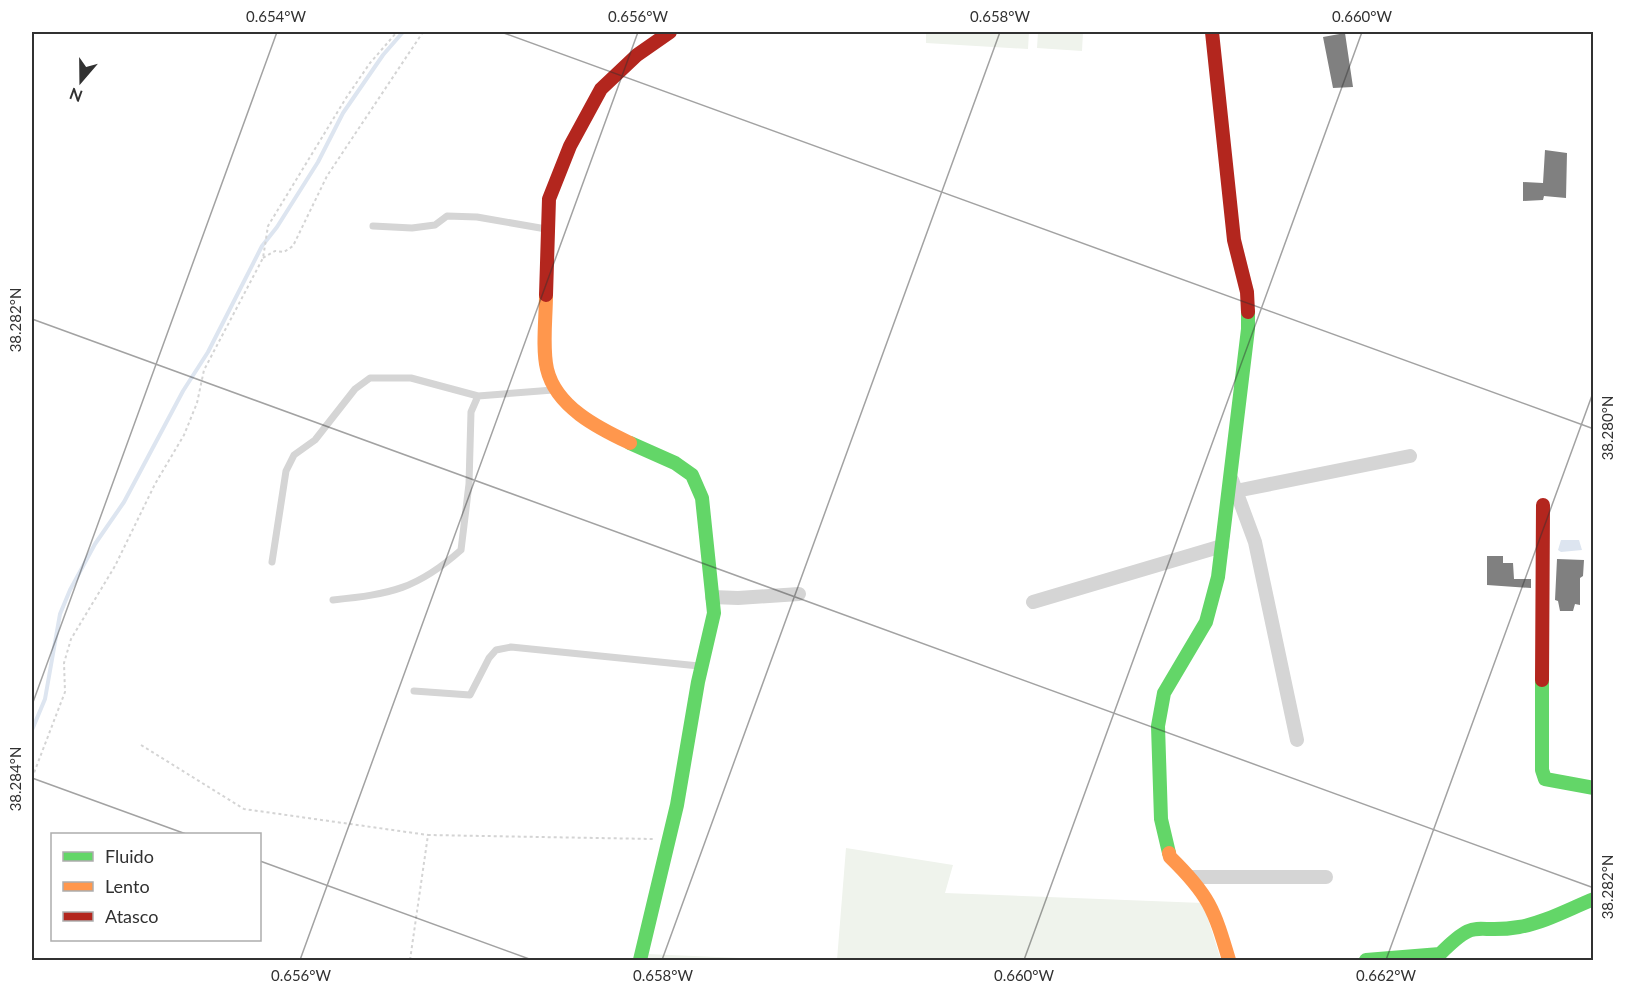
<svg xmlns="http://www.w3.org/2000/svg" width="1625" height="992" viewBox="0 0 1625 992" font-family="Lato,sans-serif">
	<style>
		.green { fill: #eff3ec }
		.water { fill: #dde5f0 }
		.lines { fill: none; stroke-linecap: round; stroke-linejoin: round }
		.stream { stroke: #dde5f0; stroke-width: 4 }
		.building { fill: #808080 }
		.path { stroke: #d4d4d4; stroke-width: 2; stroke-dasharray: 3 3; stroke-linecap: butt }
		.lane { stroke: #d5d5d5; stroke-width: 7 }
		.street { stroke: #d5d5d5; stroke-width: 14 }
		.fast { stroke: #63d668; stroke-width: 14 }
		.slow { stroke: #ff974d; stroke-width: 14 }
		.jam { stroke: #b3261e; stroke-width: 14 }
		.ticks { fill: none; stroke: #313131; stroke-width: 1.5; stroke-opacity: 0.45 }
		.neatline { fill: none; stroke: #313131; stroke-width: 2 }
		.ticks-label { font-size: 15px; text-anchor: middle; fill: #313131 }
	</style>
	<rect width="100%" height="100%" fill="#fff"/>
	<!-- green -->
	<path class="green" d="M926 32H1029L1028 49 926 43Z
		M1038 32H1083L1082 51 1037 48Z
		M846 848 953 865 945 893 1203 903 1221 960H837Z
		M647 954 787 960H646Z"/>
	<!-- water -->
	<path class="water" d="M1561 540H1579L1582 550 1561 552 1558 550Z"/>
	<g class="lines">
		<!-- stream -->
		<path class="stream" d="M32 730 45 699 60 614 70 590 95 544 124 502 183 391 208 352 262 246 277 227 318 162 343 113 383 55 403 32"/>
	</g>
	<!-- building -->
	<path class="building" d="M1345 33 1353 87 1333 88 1323 37Z
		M1545 150 1567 153 1566 198 1544 196 1543 200 1523 201V182L1543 183Z
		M1487 556H1503V563H1513L1514 579H1531V588L1487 585Z
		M1557 559 1584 560 1583 576 1580 578V605L1575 604 1573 611H1560L1558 601 1555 600Z"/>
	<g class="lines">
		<!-- path -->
		<path class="path" d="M263 258 275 251 284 252 293 246 327 176 423 32
			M141 745 244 809 428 835
			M32 778 65 692 64 663 71 639 115 566 155 484 184 435 197 403 204 370 263 258 268 226 346 98 370 63 397 32
			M410 960 428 835 653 839"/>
		<!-- lane -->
		<path class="lane" d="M373 226 412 228 435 225 447 216 477 217 546 229
			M272 562 286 471 294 455 315 440 355 389 370 378H411L478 396
			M333 600C391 594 417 589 461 550L469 484 471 412 478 396 553 390
			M414 691 470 695 489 658 496 650 511 647 699 666"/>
		<!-- street -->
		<path class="street" d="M1232 480 1255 542 1297 740
			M1236 491 1410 456
			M712 597 738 598 799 594
			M1033 602 1222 546
			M1191 877H1326"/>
		<!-- fast -->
		<path class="fast" d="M630 443 675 463 692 475 702 498 714 613 698 682 677 805 640 960
			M1542 680V770L1545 779 1594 788
			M1169 853 1161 819 1158 726 1164 693 1206 622 1218 577 1248 329V312
			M1366 960 1440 954C1479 915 1473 935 1519 927 1544 923 1571 908 1594 899"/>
		<!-- slow -->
		<path class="slow" d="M546 295C546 317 542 348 547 369 556 407 598 428 630 443
			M1169 853 1170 857C1209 895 1214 909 1229 960"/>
		<!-- jam -->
		<path class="jam" d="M1212 32 1234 240 1247 292 1248 312
			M546 295 549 199 570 146 601 89 637 55 670 32
			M1542 680 1543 505"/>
	</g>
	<!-- ticks -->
	<path class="ticks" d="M501 32 1594 429M32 319 1594 888M32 705 277 32M32 778 186 834M260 861 532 960M300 960 638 32M662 960 1000 32M1024 960 1362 32M1386 960 1594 390"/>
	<!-- border -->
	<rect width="1625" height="992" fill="none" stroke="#ffffff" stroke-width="66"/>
	<!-- legend -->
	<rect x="51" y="833" width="210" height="108" fill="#ffffff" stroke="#adadad" stroke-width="1.5"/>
	<rect x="63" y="852" width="30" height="9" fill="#63d668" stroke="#adadad" stroke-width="1.5"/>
	<text x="105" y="863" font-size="18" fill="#313131">Fluido</text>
	<rect x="63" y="882" width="30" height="9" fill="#ff974d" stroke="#adadad" stroke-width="1.5"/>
	<text x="105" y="893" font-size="18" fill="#313131">Lento</text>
	<rect x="63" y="912" width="30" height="9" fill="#b3261e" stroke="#adadad" stroke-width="1.5"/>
	<text x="105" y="923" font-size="18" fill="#313131">Atasco</text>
	<!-- north arrow -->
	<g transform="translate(81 81) rotate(200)" stroke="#ffffff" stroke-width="4.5" paint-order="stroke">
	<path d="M0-4.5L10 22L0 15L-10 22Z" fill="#313131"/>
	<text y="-9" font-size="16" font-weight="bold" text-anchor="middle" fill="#313131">N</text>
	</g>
	<rect x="33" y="33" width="1559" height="926" class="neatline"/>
	<g class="ticks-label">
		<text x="276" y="22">0.654°W</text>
		<text x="638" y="22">0.656°W</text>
		<text x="1000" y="22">0.658°W</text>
		<text x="1362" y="22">0.660°W</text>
		<text transform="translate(16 320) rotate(-90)" y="5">38.282°N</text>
		<text transform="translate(1608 428) rotate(-90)" y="5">38.280°N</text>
		<text transform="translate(16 779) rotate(-90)" y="5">38.284°N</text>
		<text transform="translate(1608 887) rotate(-90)" y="5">38.282°N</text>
		<text x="301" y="981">0.656°W</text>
		<text x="663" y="981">0.658°W</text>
		<text x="1024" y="981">0.660°W</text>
		<text x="1386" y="981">0.662°W</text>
	</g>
</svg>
